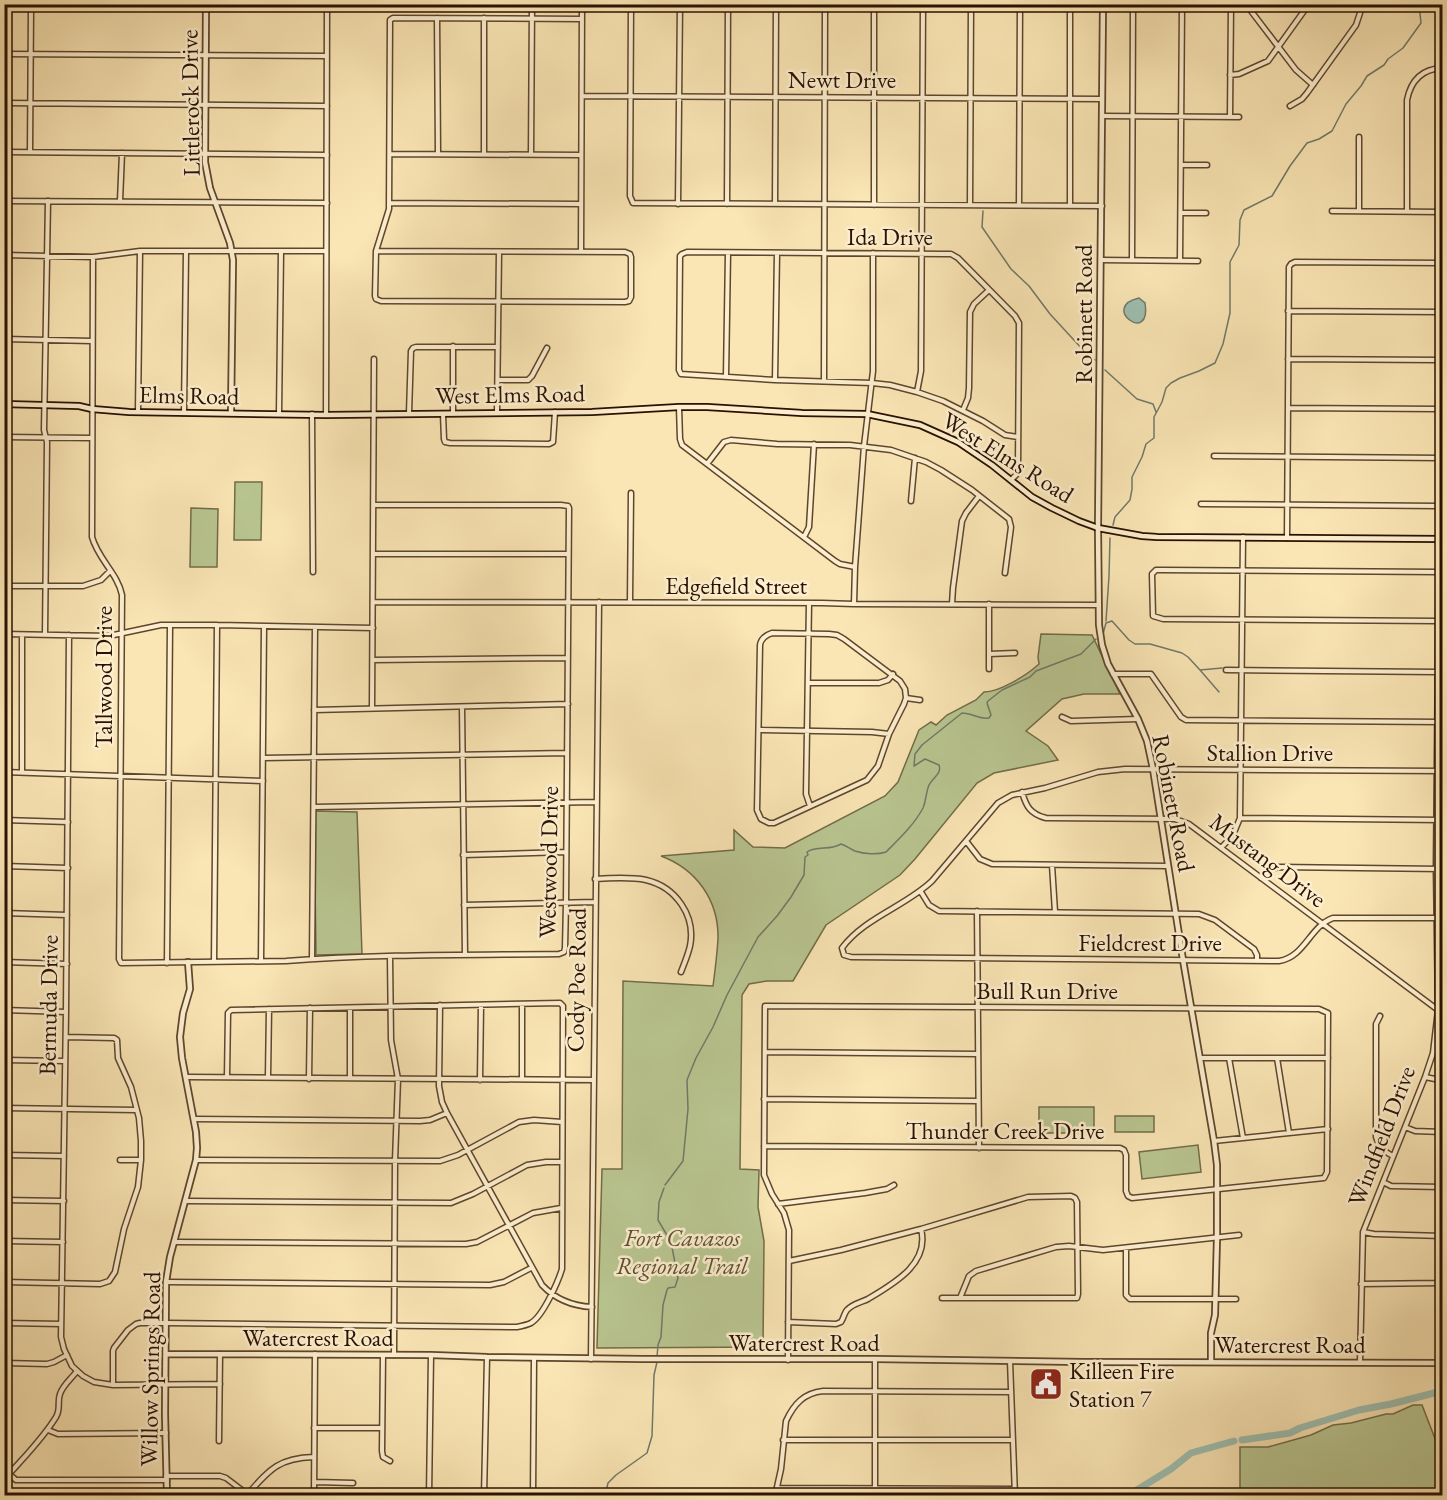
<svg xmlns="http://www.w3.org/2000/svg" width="1447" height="1500" viewBox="0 0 1447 1500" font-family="'EB Garamond',serif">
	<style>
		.green { fill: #b9c691; stroke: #726c48; stroke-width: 1.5 }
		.water { fill: #9ebfb1; stroke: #70796a; stroke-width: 1.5 }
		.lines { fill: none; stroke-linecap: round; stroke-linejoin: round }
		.stream { stroke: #70796a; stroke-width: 1.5 }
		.river { stroke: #9ebfb1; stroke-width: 7 }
		.minor-casing { stroke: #5e462d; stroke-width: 7 }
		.tertiary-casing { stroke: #5e462d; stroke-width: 8 }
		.secondary-casing { stroke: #2a1100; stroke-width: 8 }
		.minor { stroke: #fceece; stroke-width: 4 }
		.tertiary { stroke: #fceece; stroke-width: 4.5 }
		.secondary { stroke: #fceece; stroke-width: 4.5 }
		.labels { text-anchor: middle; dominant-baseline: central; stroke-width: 5; stroke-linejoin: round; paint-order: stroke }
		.street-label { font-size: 24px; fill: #2a1100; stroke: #fceece }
		.park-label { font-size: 24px; font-style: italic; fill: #5c5033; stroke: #fceece }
		.poi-label { font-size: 24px; fill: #2a1100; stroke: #fceece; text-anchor: start }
	</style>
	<rect width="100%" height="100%" fill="#fae5b4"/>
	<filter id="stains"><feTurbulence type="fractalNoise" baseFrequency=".00333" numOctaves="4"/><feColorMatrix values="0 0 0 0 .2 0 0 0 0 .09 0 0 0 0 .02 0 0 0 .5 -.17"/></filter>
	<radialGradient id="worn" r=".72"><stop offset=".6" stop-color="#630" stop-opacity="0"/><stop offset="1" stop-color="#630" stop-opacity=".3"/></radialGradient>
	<!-- green -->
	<path class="green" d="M235 482H262L261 540H234Z
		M191 508 218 509 217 567H190Z
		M1041 634 1092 635 1120 694H1084L1062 699 1026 731 1048 746 1058 760 994 773 977 783 915 859 900 875 826 925 793 981H767L749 984 742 995 740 1169 759 1170 758 1207 764 1241 763 1347 597 1348 602 1169H622L623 981 713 986C715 971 717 955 718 939 719 900 696 869 661 856L734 850V830L753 847 785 848 885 796 898 782 919 730 931 722 936 725 947 715 976 700 984 692C1000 692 1027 675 1039 664L1038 657Z
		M314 811 357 812 362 954 316 955Z
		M1039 1107H1094V1133H1039Z
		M1115 1116H1154V1132H1115Z
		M1198 1145 1201 1172 1142 1179 1139 1152Z
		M1413 1405H1422L1436 1441 1442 1442V1495H1240V1447H1268L1311 1435 1333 1425 1351 1423 1386 1414H1393Z"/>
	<!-- water -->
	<path class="water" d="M1139 298 1145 303C1152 346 1099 307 1139 298Z"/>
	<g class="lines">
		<!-- stream -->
		<path class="stream" d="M983 211 982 227 1011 269 1029 286 1050 314 1084 351 1095 360
			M1105 370 1137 399 1153 404 1156 412
			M1113 525 1115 517 1130 500 1132 489V477L1142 457 1146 444 1154 438V417L1162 402 1166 388 1171 383 1180 378 1199 371 1215 363 1223 344 1230 313V262L1239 245 1240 220 1244 210 1272 196 1290 166 1307 143 1319 139 1332 131 1346 104 1361 86 1367 76 1384 65 1388 59 1403 48 1421 23 1419 4
			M1106 621 1109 576 1110 538
			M1103 634 1106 623 1112 621 1129 640 1135 644H1150L1182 653 1188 657 1200 670 1222 668
			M1200 670 1219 692
			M665 1185 683 1161 688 1109 687 1080 696 1058 713 1027 727 995 758 937 777 916 791 897 804 875 805 857 808 855 807 852C817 845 830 851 841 844 847 846 850 849 855 851 864 854 877 855 886 852 899 839 914 825 923 808 926 801 926 792 929 785 933 777 942 774 939 765L925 759 914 766 915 754 922 745 962 713C972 713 980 720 989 718L991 715 987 703 988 701 1002 690 1030 677 1036 671 1081 654 1096 639
			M657 1357 658 1345 661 1337 663 1305 667 1290 668 1288 675 1287 678 1278 671 1242 658 1220 659 1202 664 1188
			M605 1496 608 1483 616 1475 647 1453 652 1436 654 1375 657 1362"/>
		<!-- river -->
		<path class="river" d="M1242 1440 1290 1433 1300 1428 1359 1410 1391 1404 1442 1391
			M1127 1496 1171 1469 1191 1453 1234 1441"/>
		<!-- minor casing -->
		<g class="minor-casing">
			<path id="minor" d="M631 4 630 196 633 203 1102 206
				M1244 4 1248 7 1296 70 1313 85
				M4 6 327 8
				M437 18 438 154
				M484 18V154
				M4 54 327 56
				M1230 75 1239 74 1268 61 1309 4
				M582 96 1102 99
				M4 103 327 106
				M1290 106 1302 99 1307 93 1356 25 1360 13V4
				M1102 116 1239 117
				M1230 117 1231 4
				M4 152 327 155
				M30 152 31 7
				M390 154 581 155
				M531 154 532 4
				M1181 165H1207
				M4 201 327 203
				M120 201 122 153
				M389 203 581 204
				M678 204 680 4
				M727 204 728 4
				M775 204 776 4
				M874 205V4
				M970 205 971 4
				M1019 205 1020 4
				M1070 206V4
				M1332 211 1442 212
				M1359 211V137
				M1407 211V100C1411 80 1422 69 1442 68
				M1181 213H1206
				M376 251 625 252 630 254 631 257V297L629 301 625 302 381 301 376 299 375 296 376 251 389 209 390 20 393 18 582 19
				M581 252 582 4
				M4 255 93 257 140 251H326
				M93 257 92 537C98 559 118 574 122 595L119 959 121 963 286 961C377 954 468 955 559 954L564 952 565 948 566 903 569 508 568 506 561 505H374
				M1101 260 1198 261
				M1132 260 1133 4
				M1180 261 1182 4
				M1288 311 1441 312
				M4 339 92 341
				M1288 359 1440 360
				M726 376 728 253
				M498 380H528L532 376 547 348
				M775 380 777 253
				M824 381 825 4
				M917 392 921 371 923 4
				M679 407 680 439 682 445 835 561 840 564 855 567
				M1288 408 1440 409
				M963 410 968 398 969 388 970 312 974 304 989 290
				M138 412 140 251
				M497 412 499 252
				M184 413 186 252
				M409 413 411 351 413 348 416 347H498
				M453 413V346
				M279 414 281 252
				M312 414 313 572
				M443 414 444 439 445 442 450 443 549 444 553 442 555 412
				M326 415 327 4
				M4 437 92 438
				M1214 456 1442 458
				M707 464 724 442 731 440 777 444 850 445 891 450 926 462 941 470 972 490 1009 519 1011 527 1005 573
				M1011 480 1016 475 1018 468 1019 323 1015 316 958 258 951 254H945L687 252 682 254 680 256 679 370 681 374 775 380 872 383 890 385 917 392 943 401 983 421 1005 435 1018 437
				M911 501 915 458
				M1201 504 1439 506
				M804 537 809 527 814 444
				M1287 538 1289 267 1291 264 1295 262 1442 263
				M373 554H568
				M4 586H83L101 580 110 571
				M373 602 822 603 854 604 1098 605
				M630 602 631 493
				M809 603 806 794 810 806
				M854 604 855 567 864 446 873 371V253
				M952 604 953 588 962 521 966 513 979 496
				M989 604V669
				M1438 621 1163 619 1153 616 1152 574 1156 570H1161L1439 572
				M772 633 829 634 837 635 844 639 900 681 905 689 906 698 904 704 889 734 878 766 867 780 774 823H769L761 819 757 810 760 645C761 638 766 635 772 633Z
				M4 634 109 636 161 625H217L373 628
				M45 635 47 442 44 430 48 201
				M69 635 66 1012 61 1337 64 1349 72 1366 83 1376 94 1382 113 1385 220 1384
				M989 654 1015 653
				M373 660 568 658
				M1226 670 1438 672
				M1113 674H1151L1181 717 1186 720 1442 722
				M808 683H879L888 680 893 674
				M906 698 920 700
				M462 707 465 955
				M372 708 374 359
				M314 710 568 704
				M1062 717 1071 721 1138 719
				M759 730 872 732 889 734
				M263 758 567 753
				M1442 771 1125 769 1098 772 1045 788 1012 795 998 803 932 881C906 906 864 918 842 948L844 955 851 957 1279 961C1305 957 1310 926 1333 918H1442
				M4 772 263 781
				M22 772V635
				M1022 792C1026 806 1030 814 1046 818L1175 819 1189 824 1438 1010 1442 1011
				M314 807 596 802
				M1240 818 1442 820
				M4 820 68 822
				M966 841 980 859 992 864 1168 866
				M1221 848 1233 835 1240 818 1243 537
				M463 855 566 852
				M1052 865 1055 912
				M4 866 68 868
				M1261 878 1267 871 1278 867 1442 869
				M595 879C611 878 631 877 646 880 676 887 696 916 690 946 688 955 684 964 681 972
				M921 892 929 905 939 911 1199 914 1215 920 1254 949 1257 955V960
				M464 905 595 902
				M977 911 979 1148
				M4 913 67 915
				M390 957 391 1040 398 1079 395 1161 394 1355
				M312 959 315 627
				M261 961 264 626
				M4 962 67 964
				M214 962 217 625
				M167 963 170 626
				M440 1005 439 1086 442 1102 447 1113 542 1285C556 1300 572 1306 592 1307
				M350 1008V1078
				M4 1010 66 1012
				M1380 1016 1376 1024V1137C1380 1148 1383 1151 1393 1156
				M765 1052 978 1054
				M1200 1058H1328
				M1229 1058 1243 1138
				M1277 1058 1289 1133
				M4 1060 65 1061
				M187 1077 594 1080
				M268 1077 269 1009
				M1425 1077 1435 1079H1442
				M309 1079 310 1008
				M522 1079V1004
				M480 1080 481 1005
				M764 1099 978 1101
				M4 1108 136 1110
				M194 1119 420 1121 430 1120 447 1113
				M1405 1127 1415 1131 1442 1132
				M1214 1141 1328 1129
				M764 1146 1120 1148 1124 1150 1126 1155V1191L1128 1196 1132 1198 1324 1178 1327 1172 1328 1013 1319 1009 765 1006 764 1175 772 1194 784 1213 789 1230 788 1360
				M4 1155 64 1156
				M120 1160H141
				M196 1160 440 1161 458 1155 519 1122 534 1120 562 1122
				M1383 1182 1391 1186 1441 1187
				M4 1200 64 1201
				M186 1201 451 1203 473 1194 527 1165 546 1162H562
				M778 1204 865 1193 887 1189 894 1185
				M1363 1232 1374 1234 1442 1236
				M4 1241 63 1242
				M175 1242 466 1244 477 1242 533 1213 561 1208
				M1126 1248V1295L1130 1299H1236
				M789 1261 841 1250 921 1229 1028 1197 1071 1196 1075 1198 1077 1202 1078 1294 1077 1298H942
				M4 1282 100 1284 109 1281 115 1272 124 1229 138 1187 141 1160V1141L139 1118 131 1087 118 1058 117 1040 114 1038 66 1037
				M166 1282 490 1285 504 1282 531 1268
				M1361 1284 1441 1283 1442 1132
				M960 1298 969 1276 976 1271 1056 1247 1069 1246 1103 1250 1239 1235
				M788 1322 836 1324 841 1322C844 1318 844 1313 847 1310 852 1304 862 1302 868 1299 893 1284 930 1264 921 1229
				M4 1323 61 1324
				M383 1355 382 1451 383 1457 390 1461
				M591 1359 599 602
				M1010 1361 1015 1496
				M1360 1362 1363 1232 1425 1077 1433 1053 1438 1010 1436 869 1441 312
				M4 1363 47 1364 54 1362 67 1355
				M113 1385V1351L114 1348 128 1330 136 1324 140 1323H166L517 1327C522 1326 527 1325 531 1323 543 1316 558 1282 562 1269L563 1006 560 1003 231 1010 228 1013 227 1077
				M314 1428H382
				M48 1430 58 1434 166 1433
				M783 1440H1013
				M219 1441 220 1354
				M9 1474 16 1480H167
				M166 1476H220L226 1478 247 1494
				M4 1480C22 1459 42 1440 56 1417 61 1409 57 1402 60 1394 63 1385 72 1378 77 1371
				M315 1482 353 1483
				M777 1488 1014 1489
				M247 1495C269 1470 278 1458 314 1457
				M314 1496 315 1354
				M429 1496 431 1355
				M484 1496 487 1357
				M533 1496 534 1358
				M775 1496 781 1469 786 1421C794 1404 804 1393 823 1391L1011 1392
				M875 1496V1359"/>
		</g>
		<!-- tertiary casing -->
		<g class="tertiary-casing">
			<path id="tertiary" d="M206 4 205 162 210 188 230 243 233 260 231 413
				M1103 4 1098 528 1099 625 1102 645 1108 664 1138 719 1147 741 1153 769 1183 960 1214 1141 1217 1165V1238L1215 1315 1211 1333V1362
				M166 1354 431 1355 487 1357 643 1359H875L1083 1362 1442 1363
				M167 1496 165 1414 166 1282 170 1257 196 1160 197 1148 196 1132 182 1058 180 1037 183 1013 190 989 188 962"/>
		</g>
		<!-- secondary casing -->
		<g class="secondary-casing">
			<path id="secondary" d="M4 404 79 406 92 409 129 412 326 415 592 412 679 407H707L802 413 867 414 920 425 958 442 992 465 1032 497 1052 508 1079 521 1098 528 1142 536 1157 537 1442 539"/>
		</g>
		<!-- minor -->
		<use href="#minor" class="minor"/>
		<!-- tertiary -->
		<use href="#tertiary" class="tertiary"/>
		<!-- secondary -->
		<use href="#secondary" class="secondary"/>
	</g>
	<!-- icons -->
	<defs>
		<g id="civic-square" transform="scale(1.725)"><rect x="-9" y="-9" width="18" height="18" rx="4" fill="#8f2418" stroke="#fceece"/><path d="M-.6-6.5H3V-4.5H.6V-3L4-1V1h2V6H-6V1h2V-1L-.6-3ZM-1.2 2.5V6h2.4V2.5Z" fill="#fff"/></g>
	</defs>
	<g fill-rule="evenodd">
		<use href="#civic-square" x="1046" y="1384"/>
	</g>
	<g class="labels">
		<!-- street labels -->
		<g class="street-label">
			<text x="842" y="79">Newt Drive</text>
			<text transform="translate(190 103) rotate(-91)">Littlerock Drive</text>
			<text x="890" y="236">Ida Drive</text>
			<text transform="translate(1083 314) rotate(-90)">Robinett Road</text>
			<text transform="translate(510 394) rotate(-1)">West Elms Road</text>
			<text transform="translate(189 395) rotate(1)">Elms Road</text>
			<text transform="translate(1008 457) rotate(32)">West Elms Road</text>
			<text x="736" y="585">Edgefield Street</text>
			<text transform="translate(103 677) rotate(-90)">Tallwood Drive</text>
			<text x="1270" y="752">Stallion Drive</text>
			<text transform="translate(1174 803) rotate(79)">Robinett Road</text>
			<text transform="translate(1268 860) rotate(37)">Mustang Drive</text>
			<text transform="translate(548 862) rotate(-89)">Westwood Drive</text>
			<text x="1150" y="942">Fieldcrest Drive</text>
			<text transform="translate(576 980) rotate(-89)">Cody Poe Road</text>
			<text x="1047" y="990">Bull Run Drive</text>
			<text transform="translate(48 1005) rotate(-89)">Bermuda Drive</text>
			<text x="1005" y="1130">Thunder Creek Drive</text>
			<text transform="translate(1381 1136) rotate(-69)">Windfield Drive</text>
			<text x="318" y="1337">Watercrest Road</text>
			<text x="804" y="1342">Watercrest Road</text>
			<text x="1290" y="1344">Watercrest Road</text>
			<text transform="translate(150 1369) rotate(-89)">Willow Springs Road</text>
		</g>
		<!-- park labels -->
		<g class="park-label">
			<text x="682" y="1237">Fort Cavazos<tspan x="682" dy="28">Regional Trail</tspan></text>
		</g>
		<!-- poi labels -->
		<g class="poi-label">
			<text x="1069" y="1370">Killeen Fire<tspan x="1069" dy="28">Station 7</tspan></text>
		</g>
	</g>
	<!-- margin -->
	<rect width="1447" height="1500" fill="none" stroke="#fae5b4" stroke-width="24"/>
	<rect x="6" y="6" width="1435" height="1488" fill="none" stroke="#2a1100" stroke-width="3"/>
	<rect x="12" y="12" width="1423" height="1476" fill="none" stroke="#2a1100" stroke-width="1.5"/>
	<rect width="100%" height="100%" filter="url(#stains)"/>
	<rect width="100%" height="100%" fill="url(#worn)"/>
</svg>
